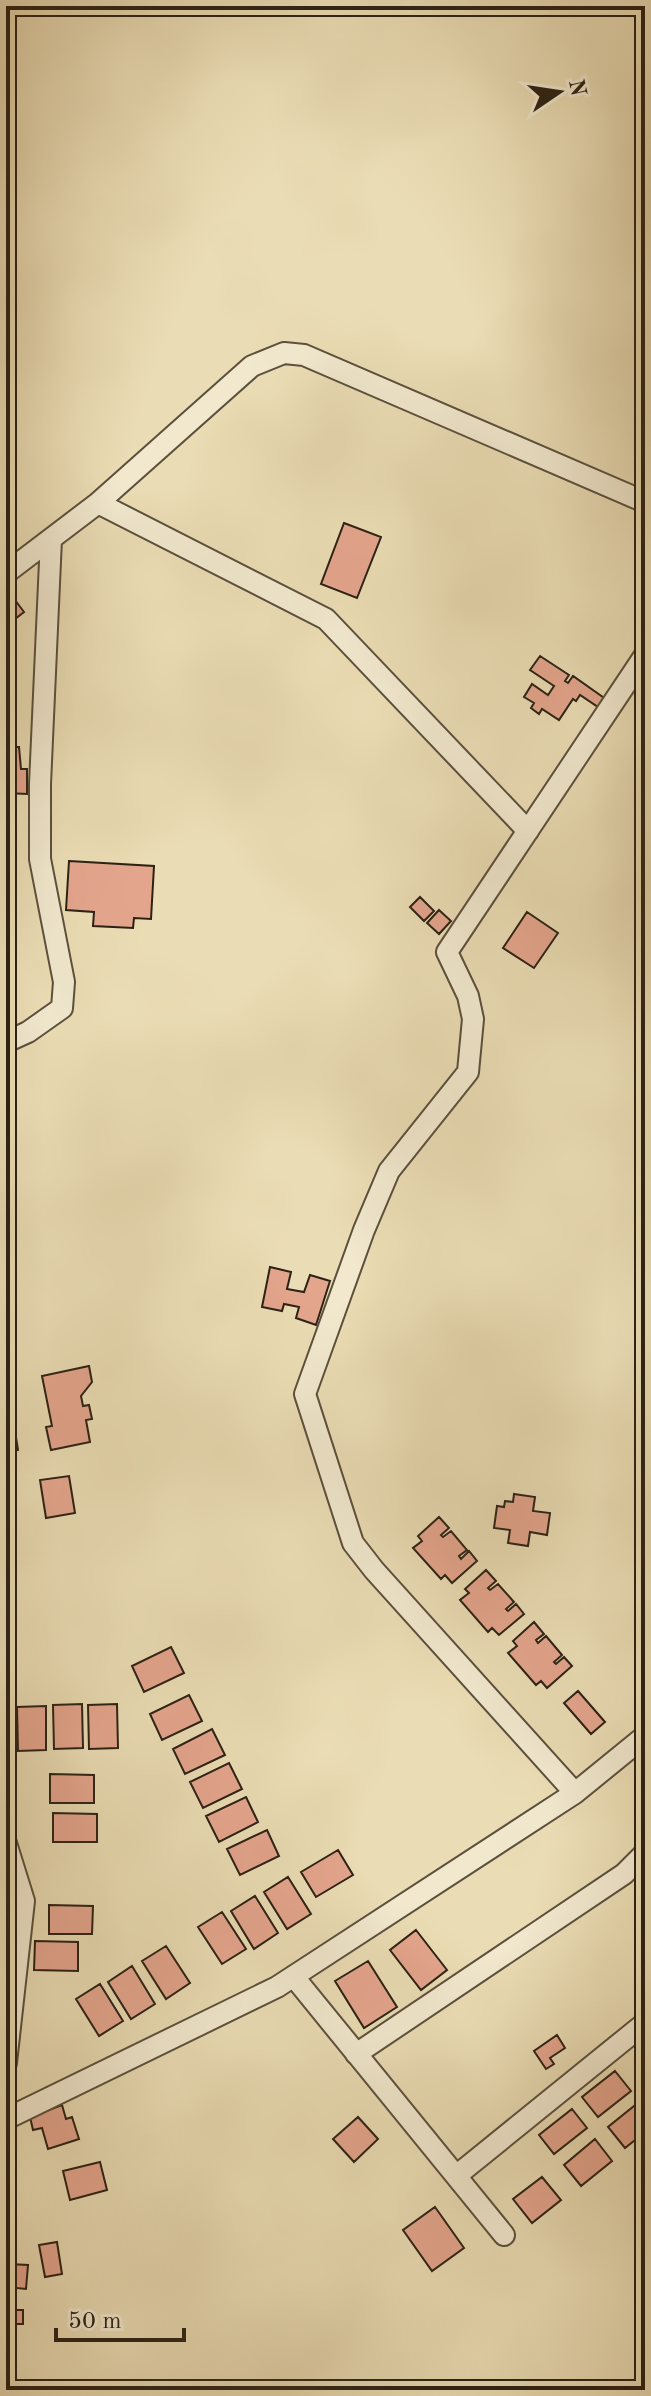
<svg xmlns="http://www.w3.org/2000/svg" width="651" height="2396" viewBox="0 0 651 2396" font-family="'Old Standard TT',serif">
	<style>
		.building { fill: #e4a58d; stroke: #2b2114; stroke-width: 2 }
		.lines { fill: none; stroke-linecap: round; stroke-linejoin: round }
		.street-casing { stroke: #5b503c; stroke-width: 24 }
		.street { stroke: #f1e8ce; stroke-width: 20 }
	</style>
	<rect width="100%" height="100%" fill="#eadcb4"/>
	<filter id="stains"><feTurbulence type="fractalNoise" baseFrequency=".0025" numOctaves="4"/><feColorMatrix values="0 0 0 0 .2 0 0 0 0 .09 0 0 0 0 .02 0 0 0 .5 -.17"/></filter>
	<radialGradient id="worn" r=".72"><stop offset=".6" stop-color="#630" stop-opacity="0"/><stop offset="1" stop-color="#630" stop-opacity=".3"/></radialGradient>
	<!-- building -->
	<path class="building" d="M344 523 381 537 357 598 321 584Z
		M12 596 24 612 6 626V601Z
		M540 656 569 675 565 681 568 683 573 676 607 700 601 709 580 695 576 701 573 699 559 720 542 709 539 714 531 708 534 703 524 697 532 684 548 695 554 686 530 670Z
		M6 747H19L21 769H27V794L6 793Z
		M69 861 154 866 151 919 134 918 133 928 93 926 94 912 66 910Z
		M420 897 434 911 424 921 410 907Z
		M439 910 451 921 439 934 427 923Z
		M527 912 558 933 534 968 503 948Z
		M270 1267 291 1272 287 1289 304 1292 310 1275 330 1281 316 1325 296 1318 299 1307 284 1304 282 1311 262 1307Z
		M89 1366 92 1382 81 1396 83 1406 89 1405 92 1419 86 1420 90 1442 51 1450 46 1427 52 1426 42 1376Z
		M14 1425 18 1450 6 1452V1427Z
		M69 1476 75 1513 46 1518 40 1480Z
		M514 1494 535 1497 533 1511 550 1513 547 1535 530 1532 528 1546 508 1543 510 1530 494 1528 497 1506 504 1507 505 1501 513 1502Z
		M439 1517 449 1528 441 1535 443 1537 451 1531 467 1550 459 1556 461 1559 469 1551 477 1561 452 1583 445 1575 441 1579 413 1548 422 1541 418 1536Z
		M486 1570 496 1581 488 1588 490 1590 498 1584 514 1602 506 1609 508 1611 516 1604 524 1614 499 1635 492 1628 488 1632 460 1600 469 1593 465 1589Z
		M534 1622 544 1634 536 1640 538 1643 546 1636 562 1655 554 1662 556 1664 564 1657 572 1666 547 1688 541 1681 536 1685 508 1653 517 1646 513 1641Z
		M171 1647 184 1673 144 1692 132 1666Z
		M578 1691 605 1722 591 1734 564 1703Z
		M189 1695 202 1721 162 1740 150 1714Z
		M6 1704H10L11 1748H6Z
		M82 1704 83 1748 54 1749 53 1705Z
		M117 1704 118 1748 89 1749 88 1705Z
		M46 1706V1750L18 1751 17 1707Z
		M212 1729 225 1755 185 1774 173 1749Z
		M229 1763 242 1789 203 1808 190 1782Z
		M50 1774 94 1775V1803H50Z
		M246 1797 258 1822 219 1842 206 1816Z
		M53 1813 97 1814V1842H53Z
		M267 1830 279 1856 240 1875 227 1849Z
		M338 1850 353 1875 316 1897 301 1872Z
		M288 1877 311 1914 287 1929 264 1892Z
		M255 1896 278 1933 254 1949 231 1911Z
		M49 1905 93 1906 92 1934H49Z
		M222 1912 246 1949 222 1964 198 1927Z
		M416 1930 447 1970 421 1990 390 1950Z
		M35 1941 78 1942V1971L34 1970Z
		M166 1946 190 1983 166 1999 142 1961Z
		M368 1961 397 2007 364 2028 335 1981Z
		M132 1966 155 2004 131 2019 108 1982Z
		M100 1984 123 2021 99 2036 76 1999Z
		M557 2035 565 2048 550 2058 554 2064 546 2069 534 2051Z
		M615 2071 631 2091 598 2117 582 2097Z
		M639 2102 645 2109V2132L625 2148 608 2127Z
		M62 2105 66 2119 72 2117 79 2139 48 2149 42 2128 33 2130 30 2117Z
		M572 2109 587 2128 554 2154 539 2135Z
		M358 2117 378 2139 354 2162 333 2139Z
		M595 2139 612 2161 581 2186 564 2165Z
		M100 2162 107 2190 70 2200 63 2171Z
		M542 2177 561 2200 532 2223 513 2199Z
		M435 2207 464 2248 432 2271 403 2230Z
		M57 2242 62 2274 45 2277 39 2245Z
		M9 2264 28 2265 26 2289 7 2287Z
		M13 2310H23V2324H12Z"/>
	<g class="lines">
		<!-- street casing -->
		<g class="street-casing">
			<path id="street" d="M98 503 326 619 528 831
				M6 573 98 503 252 366 284 353 304 355 645 502
				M6 1042 28 1032 62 1008 64 982 40 859V784L51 539
				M575 1793 374 1570 353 1543 305 1394 364 1230 389 1171 468 1072 473 1019 468 996 447 952 645 655
				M6 1843 24 1901 6 2063
				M294 1977 504 2235
				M356 2054 624 1874 645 1853
				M6 2119 277 1987 575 1793 645 1736
				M456 2176 645 2023"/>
		</g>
		<!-- street -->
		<use href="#street" class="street"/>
	</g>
	<!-- margin -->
	<rect width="651" height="2396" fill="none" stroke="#eadcb4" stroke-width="32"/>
	<rect x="8" y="8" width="635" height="2380" fill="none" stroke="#2b2114" stroke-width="4"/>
	<rect x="16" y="16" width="619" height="2364" fill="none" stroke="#2b2114" stroke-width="2"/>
	<!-- north arrow -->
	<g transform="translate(559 92) rotate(77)" stroke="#f1e8ce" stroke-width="6" paint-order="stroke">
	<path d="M0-6L14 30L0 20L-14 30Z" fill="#2b2114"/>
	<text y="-12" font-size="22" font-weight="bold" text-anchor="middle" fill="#2b2114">N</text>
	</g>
	<!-- scale -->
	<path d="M56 2328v12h128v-12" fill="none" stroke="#2b2114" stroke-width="4"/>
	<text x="68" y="2328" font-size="24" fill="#2b2114" stroke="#f1e8ce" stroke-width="6" paint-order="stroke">50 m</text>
	<rect width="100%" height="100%" filter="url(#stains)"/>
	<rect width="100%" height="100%" fill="url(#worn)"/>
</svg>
